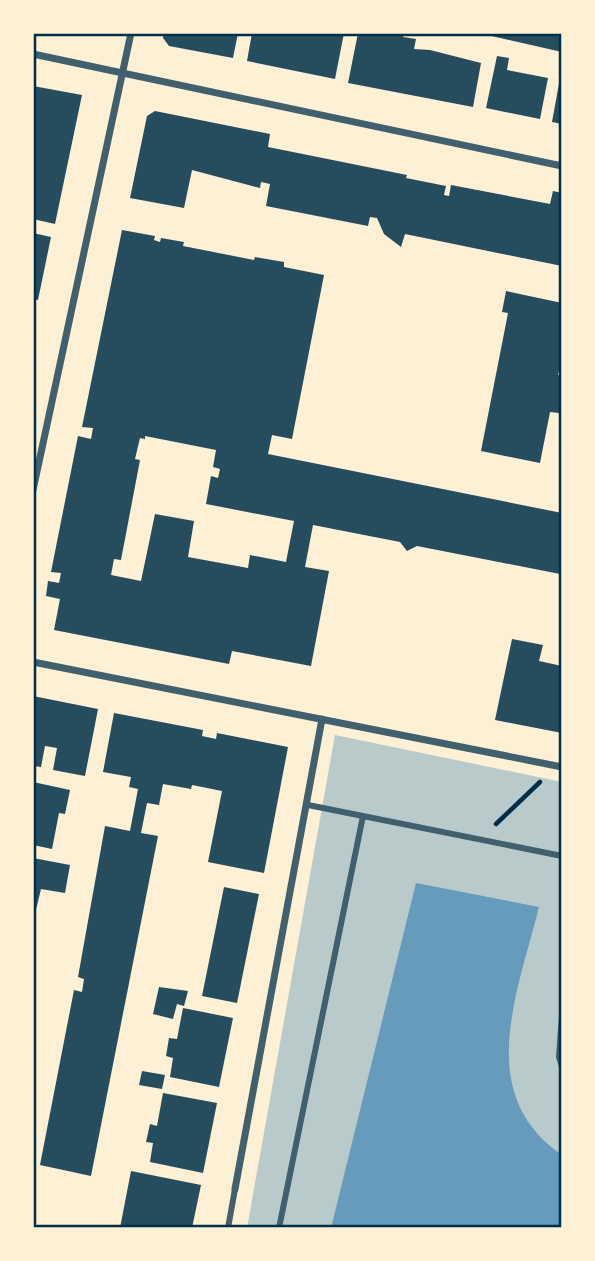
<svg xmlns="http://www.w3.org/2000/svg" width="595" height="1261" viewBox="0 0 595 1261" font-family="Quicksand,sans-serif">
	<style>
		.green { fill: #b9caca }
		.water { fill: #669bbc }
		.building { fill: #264d5e; fill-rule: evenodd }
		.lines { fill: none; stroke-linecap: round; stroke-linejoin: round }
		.path { stroke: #003049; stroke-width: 4.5 }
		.pedestrian { stroke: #3f606c; stroke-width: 6 }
		.minor { stroke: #3f606c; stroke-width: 7 }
		.neatline { fill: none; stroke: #003049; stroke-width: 2.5 }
	</style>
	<rect width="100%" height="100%" fill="#fdf0d5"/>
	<!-- green -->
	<path class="green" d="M335 735 562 782V1228H247Z"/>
	<!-- water -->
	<path class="water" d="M416 883 539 907C518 992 473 1094 562 1155V1228H331Z"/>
	<!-- building -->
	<path class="building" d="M164 33H238L233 58 169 46 163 38Z
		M252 33H344L335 79 247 61Z
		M358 33H404L403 37 416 39 414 49 430 50 481 63 473 107 348 83Z
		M478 33H544L562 37V52Z
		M497 56 509 58 507 70 548 78 540 119 486 108Z
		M560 78 562 79V124L552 122Z
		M33 86 82 95 55 224 33 219Z
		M155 111 270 134 268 147 407 175 406 178 446 186 444 195 449 196 451 185 550 204 553 191 562 193V266L405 234 401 247 384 234 377 218 370 217 368 226 266 206 270 184 261 182 260 188 192 170 184 208 130 198 147 116Z
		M122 230 155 236 154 240 160 242 161 238 184 242 183 246 254 260 255 257 284 262V267L324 275 292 439 272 435 268 454 562 513 560 574 417 546 407 551 400 542 313 525 305 567 329 571 311 666 232 651 229 664 54 630 60 599 46 596 48 581 59 583 61 573 51 572 78 436 91 439 93 428 82 427ZM145 436 216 450 213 467 220 469 218 478 211 476 206 504 294 521 286 562 250 555 248 568 188 557 194 521 155 514 141 581 111 575 114 559 121 560 140 460 135 459 140 438 145 439Z
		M33 233 51 237 38 300 33 299Z
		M506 291 562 303V357L558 375H562V398L559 413 550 412 540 463 481 451 508 313 502 312Z
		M512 639 543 645 539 661 562 666V733L495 720Z
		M33 696 98 709 85 776 53 770 57 748 45 746 41 767 33 766Z
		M114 713 203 730 202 736 216 739 217 733 288 747 264 873 208 862 222 791 192 785 191 789 163 784 159 805 147 803 141 833 158 836 91 1176 40 1165 74 990 82 992 84 979 78 977 105 826 130 831 138 789 129 787 131 777 103 772Z
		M33 782 70 790 65 814 59 813 52 849 33 845Z
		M33 858 70 865 65 893 41 889 34 918Z
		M224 887 259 894 237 1003 202 996Z
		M159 987 188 991 184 1006 177 1004 173 1019 153 1014Z
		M183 1008 233 1018 219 1087 170 1077 173 1058 166 1056 169 1038 177 1039Z
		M142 1071 165 1075 162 1089 139 1085Z
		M163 1093 217 1103 203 1173 150 1162 153 1143 146 1142 150 1124 157 1126Z
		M131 1171 201 1185 192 1228H120Z"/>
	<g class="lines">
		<!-- path -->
		<path class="path" d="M496 824 540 782"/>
		<!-- pedestrian -->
		<path class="pedestrian" d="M308 805 562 856
			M562 1014 559 1057 562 1067
			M228 1228 235 1189
			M279 1228 363 816"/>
		<!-- minor -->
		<path class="minor" d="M33 54 562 166
			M33 490 131 33
			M33 662 562 767
			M235 1189 322 719"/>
	</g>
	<!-- border -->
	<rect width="595" height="1261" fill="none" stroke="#fdf0d5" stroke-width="70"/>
	<rect x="35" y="35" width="525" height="1191" class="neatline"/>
</svg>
